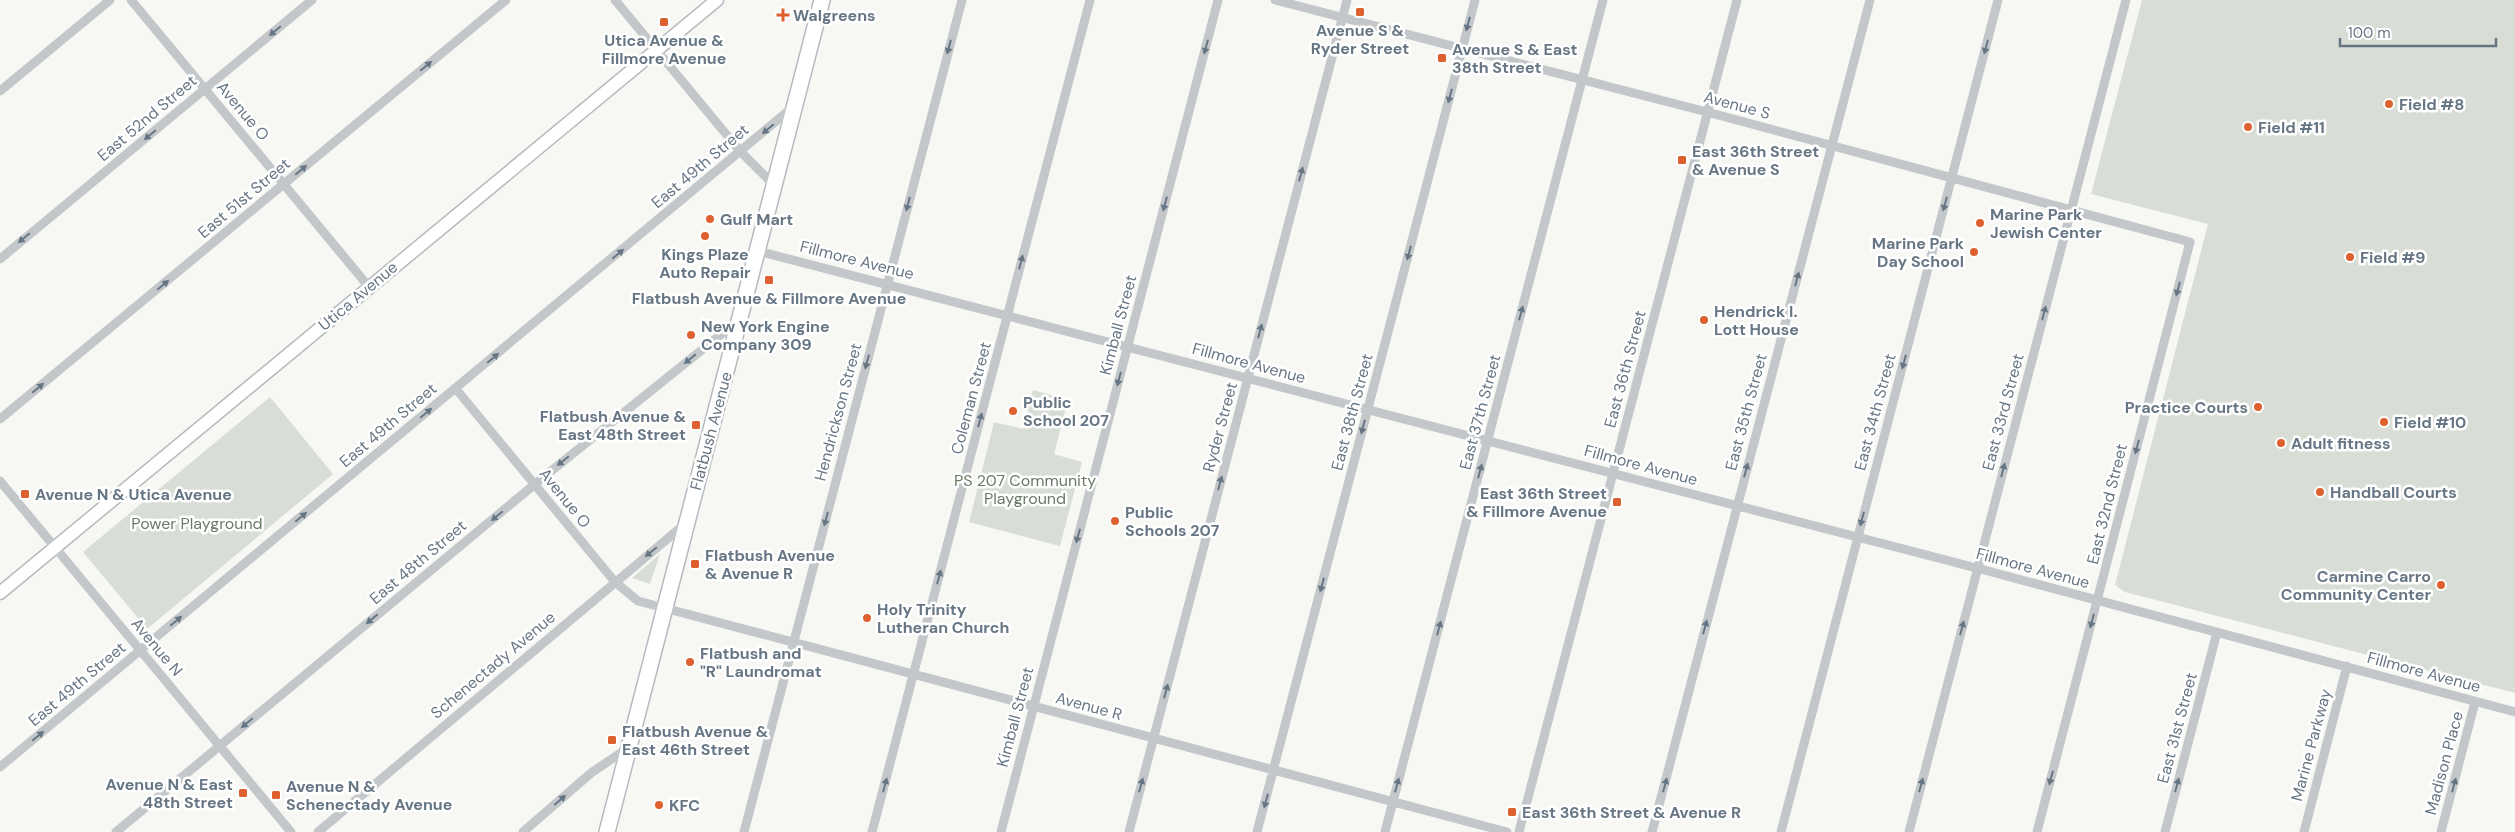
<svg xmlns="http://www.w3.org/2000/svg" width="2515" height="832" viewBox="0 0 2515 832" font-family="'DM Sans',sans-serif">
	<style>
		.green { fill: #d8ded5 }
		.lines { fill: none; stroke-linecap: round; stroke-linejoin: round }
		.secondary-casing { stroke: #b5babe; stroke-width: 15 }
		.primary-casing { stroke: #b6babe; stroke-width: 18 }
		.minor { stroke: #c3c7ca; stroke-width: 9 }
		.secondary { stroke: #fff; stroke-width: 12 }
		.primary { stroke: #fff; stroke-width: 15 }
		.oneway { fill: #677684 }
		.poi-dot { fill: #dd602e; stroke: #fff; stroke-width: 2 }
		.labels { text-anchor: middle; dominant-baseline: central; stroke-width: 5; stroke-linejoin: round; paint-order: stroke }
		.poi-label { font-size: 16px; font-weight: bold; fill: #677684; stroke: #fff; text-anchor: start }
		.street-label { font-size: 16px; fill: #677684; stroke: #fff }
		.park-label { font-size: 16px; fill: #697b66; stroke: #fff }
	</style>
	<rect width="100%" height="100%" fill="#f7f7f4"/>
	<!-- green -->
	<path class="green" d="M2142 0H2515V693L2125 592 2115 585 2208 224 2091 194Z
		M1033 390 1068 400 1054 454 1082 462 1060 546 969 522 994 422 1023 429Z
		M270 397 333 474 147 629 83 552Z
		M660 554 650 584 632 578Z"/>
	<g class="lines">
		<!-- secondary casing -->
		<g class="secondary-casing">
			<path id="secondary" d="M0 593 717 0"/>
		</g>
		<!-- primary casing -->
		<g class="primary-casing">
			<path id="primary" d="M607 832 822 0"/>
		</g>
		<!-- minor -->
		<path class="minor" d="M131 0 369 287
			M615 0 740 151 775 186
			M1275 0 1707 112 2190 242 2037 832
			M0 91 110 0
			M758 251 1988 571 2515 712
			M0 259 312 0
			M456 389 615 582 638 601 1507 832
			M0 419 506 0
			M0 481 291 832
			M0 767 793 107
			M116 832 535 484 739 320
			M318 832 685 524
			M523 832 591 773 628 748
			M744 832 962 0
			M872 832 1090 0
			M1001 832 1218 0
			M1129 832 1347 0
			M1257 832 1475 0
			M1385 832 1603 0
			M1519 832 1737 0
			M1652 832 1870 0
			M1781 832 1998 0
			M1909 832 2126 0
			M2165 832 2217 632
			M2304 832 2347 666
			M2441 832 2475 702"/>
		<!-- secondary -->
		<use href="#secondary" class="secondary"/>
		<!-- primary -->
		<use href="#primary" class="primary"/>
	</g>
	<!-- one-way arrows -->
	<defs><path id="oneway-solid" d="M-6-.8H1V-3.2L6.5 0L1 3.2V.8H-6Z" transform="scale(1.25)"/></defs>
	<g class="oneway">
		<use href="#oneway-solid" transform="translate(1468 24) rotate(105)"/>
		<use href="#oneway-solid" transform="translate(275 31) rotate(140)"/>
		<use href="#oneway-solid" transform="translate(949 47) rotate(105)"/>
		<use href="#oneway-solid" transform="translate(1206 47) rotate(105)"/>
		<use href="#oneway-solid" transform="translate(1986 47) rotate(105)"/>
		<use href="#oneway-solid" transform="translate(426 66) rotate(-40)"/>
		<use href="#oneway-solid" transform="translate(1450 96) rotate(105)"/>
		<use href="#oneway-solid" transform="translate(768 129) rotate(140)"/>
		<use href="#oneway-solid" transform="translate(150 135) rotate(140)"/>
		<use href="#oneway-solid" transform="translate(301 170) rotate(-40)"/>
		<use href="#oneway-solid" transform="translate(1301 174) rotate(-75)"/>
		<use href="#oneway-solid" transform="translate(908 204) rotate(105)"/>
		<use href="#oneway-solid" transform="translate(1165 204) rotate(105)"/>
		<use href="#oneway-solid" transform="translate(1945 204) rotate(105)"/>
		<use href="#oneway-solid" transform="translate(24 238) rotate(140)"/>
		<use href="#oneway-solid" transform="translate(1409 253) rotate(105)"/>
		<use href="#oneway-solid" transform="translate(618 254) rotate(-40)"/>
		<use href="#oneway-solid" transform="translate(1021 262) rotate(-75)"/>
		<use href="#oneway-solid" transform="translate(1797 279) rotate(-75)"/>
		<use href="#oneway-solid" transform="translate(163 285) rotate(-40)"/>
		<use href="#oneway-solid" transform="translate(2178 289) rotate(105)"/>
		<use href="#oneway-solid" transform="translate(1521 313) rotate(-75)"/>
		<use href="#oneway-solid" transform="translate(2044 313) rotate(-75)"/>
		<use href="#oneway-solid" transform="translate(1260 331) rotate(-75)"/>
		<use href="#oneway-solid" transform="translate(493 358) rotate(-40)"/>
		<use href="#oneway-solid" transform="translate(690 359) rotate(141)"/>
		<use href="#oneway-solid" transform="translate(867 362) rotate(105)"/>
		<use href="#oneway-solid" transform="translate(1904 362) rotate(105)"/>
		<use href="#oneway-solid" transform="translate(1119 379) rotate(105)"/>
		<use href="#oneway-solid" transform="translate(38 388) rotate(-40)"/>
		<use href="#oneway-solid" transform="translate(426 413) rotate(-40)"/>
		<use href="#oneway-solid" transform="translate(980 420) rotate(-75)"/>
		<use href="#oneway-solid" transform="translate(1363 427) rotate(105)"/>
		<use href="#oneway-solid" transform="translate(2137 447) rotate(105)"/>
		<use href="#oneway-solid" transform="translate(563 461) rotate(141)"/>
		<use href="#oneway-solid" transform="translate(1746 470) rotate(-75)"/>
		<use href="#oneway-solid" transform="translate(2003 470) rotate(-75)"/>
		<use href="#oneway-solid" transform="translate(1480 471) rotate(-75)"/>
		<use href="#oneway-solid" transform="translate(1220 483) rotate(-75)"/>
		<use href="#oneway-solid" transform="translate(497 516) rotate(140)"/>
		<use href="#oneway-solid" transform="translate(301 517) rotate(-40)"/>
		<use href="#oneway-solid" transform="translate(826 519) rotate(105)"/>
		<use href="#oneway-solid" transform="translate(1862 519) rotate(105)"/>
		<use href="#oneway-solid" transform="translate(1078 536) rotate(105)"/>
		<use href="#oneway-solid" transform="translate(651 552) rotate(141)"/>
		<use href="#oneway-solid" transform="translate(939 577) rotate(-75)"/>
		<use href="#oneway-solid" transform="translate(1322 585) rotate(105)"/>
		<use href="#oneway-solid" transform="translate(372 619) rotate(140)"/>
		<use href="#oneway-solid" transform="translate(176 621) rotate(-40)"/>
		<use href="#oneway-solid" transform="translate(2092 621) rotate(105)"/>
		<use href="#oneway-solid" transform="translate(1705 627) rotate(-75)"/>
		<use href="#oneway-solid" transform="translate(1439 628) rotate(-75)"/>
		<use href="#oneway-solid" transform="translate(1962 628) rotate(-75)"/>
		<use href="#oneway-solid" transform="translate(1166 691) rotate(-75)"/>
		<use href="#oneway-solid" transform="translate(247 723) rotate(140)"/>
		<use href="#oneway-solid" transform="translate(38 736) rotate(-40)"/>
		<use href="#oneway-solid" transform="translate(2051 778) rotate(105)"/>
		<use href="#oneway-solid" transform="translate(885 785) rotate(-75)"/>
		<use href="#oneway-solid" transform="translate(1141 785) rotate(-75)"/>
		<use href="#oneway-solid" transform="translate(1397 785) rotate(-75)"/>
		<use href="#oneway-solid" transform="translate(1665 785) rotate(-75)"/>
		<use href="#oneway-solid" transform="translate(1921 785) rotate(-75)"/>
		<use href="#oneway-solid" transform="translate(2177 785) rotate(-75)"/>
		<use href="#oneway-solid" transform="translate(2454 785) rotate(-75)"/>
		<use href="#oneway-solid" transform="translate(560 800) rotate(-41)"/>
		<use href="#oneway-solid" transform="translate(1266 801) rotate(105)"/>
	</g>
	<!-- markers -->
	<g class="poi-dot">
		<rect x="1355" y="7" width="10" height="10" rx="2.5"/>
		<path d="M780.5 7.5h5v5h5v5h-5v5h-5v-5h-5v-5h5z"/>
		<rect x="659" y="17" width="10" height="10" rx="2.5"/>
		<rect x="1437" y="53" width="10" height="10" rx="2.5"/>
		<circle cx="2389" cy="104" r="5"/>
		<circle cx="2248" cy="127" r="5"/>
		<rect x="1677" y="155" width="10" height="10" rx="2.5"/>
		<circle cx="710" cy="219" r="5"/>
		<circle cx="1980" cy="223" r="5"/>
		<circle cx="705" cy="236" r="5"/>
		<circle cx="1974" cy="252" r="5"/>
		<circle cx="2350" cy="257" r="5"/>
		<rect x="764" y="275" width="10" height="10" rx="2.5"/>
		<circle cx="1704" cy="320" r="5"/>
		<circle cx="691" cy="335" r="5"/>
		<circle cx="2258" cy="407" r="5"/>
		<circle cx="1013" cy="411" r="5"/>
		<circle cx="2384" cy="422" r="5"/>
		<rect x="691" y="420" width="10" height="10" rx="2.5"/>
		<circle cx="2281" cy="443" r="5"/>
		<circle cx="2320" cy="492" r="5"/>
		<rect x="20" y="489" width="10" height="10" rx="2.5"/>
		<rect x="1612" y="497" width="10" height="10" rx="2.5"/>
		<circle cx="1115" cy="521" r="5"/>
		<rect x="690" y="559" width="10" height="10" rx="2.5"/>
		<circle cx="2441" cy="585" r="5"/>
		<circle cx="867" cy="618" r="5"/>
		<circle cx="690" cy="662" r="5"/>
		<rect x="607" y="735" width="10" height="10" rx="2.5"/>
		<rect x="238" y="788" width="10" height="10" rx="2.5"/>
		<rect x="271" y="790" width="10" height="10" rx="2.5"/>
		<circle cx="659" cy="805" r="5"/>
		<rect x="1507" y="807" width="10" height="10" rx="2.5"/>
	</g>
	<g class="labels">
		<!-- poi labels -->
		<g class="poi-label">
			<text x="793" y="15">Walgreens</text>
			<text x="1360" y="30" text-anchor="middle">Avenue S &amp;<tspan x="1360" dy="18">Ryder Street</tspan></text>
			<text x="664" y="40" text-anchor="middle">Utica Avenue &amp;<tspan x="664" dy="18">Fillmore Avenue</tspan></text>
			<text x="1452" y="49">Avenue S &amp; East<tspan x="1452" dy="18">38th Street</tspan></text>
			<text x="2399" y="104">Field #8</text>
			<text x="2258" y="127">Field #11</text>
			<text x="1692" y="151">East 36th Street<tspan x="1692" dy="18">&amp; Avenue S</tspan></text>
			<text x="1990" y="214">Marine Park<tspan x="1990" dy="18">Jewish Center</tspan></text>
			<text x="720" y="219">Gulf Mart</text>
			<text x="1964" y="243" text-anchor="end">Marine Park<tspan x="1964" dy="18">Day School</tspan></text>
			<text x="705" y="254" text-anchor="middle">Kings Plaze<tspan x="705" dy="18">Auto Repair</tspan></text>
			<text x="2360" y="257">Field #9</text>
			<text x="769" y="298" text-anchor="middle">Flatbush Avenue &amp; Fillmore Avenue</text>
			<text x="1714" y="311">Hendrick I.<tspan x="1714" dy="18">Lott House</tspan></text>
			<text x="701" y="326">New York Engine<tspan x="701" dy="18">Company 309</tspan></text>
			<text x="1023" y="402">Public<tspan x="1023" dy="18">School 207</tspan></text>
			<text x="2248" y="407" text-anchor="end">Practice Courts</text>
			<text x="686" y="416" text-anchor="end">Flatbush Avenue &amp;<tspan x="686" dy="18">East 48th Street</tspan></text>
			<text x="2394" y="422">Field #10</text>
			<text x="2291" y="443">Adult fitness</text>
			<text x="2330" y="492">Handball Courts</text>
			<text x="1607" y="493" text-anchor="end">East 36th Street<tspan x="1607" dy="18">&amp; Fillmore Avenue</tspan></text>
			<text x="35" y="494">Avenue N &amp; Utica Avenue</text>
			<text x="1125" y="512">Public<tspan x="1125" dy="18">Schools 207</tspan></text>
			<text x="705" y="555">Flatbush Avenue<tspan x="705" dy="18">&amp; Avenue R</tspan></text>
			<text x="2431" y="576" text-anchor="end">Carmine Carro<tspan x="2431" dy="18">Community Center</tspan></text>
			<text x="877" y="609">Holy Trinity<tspan x="877" dy="18">Lutheran Church</tspan></text>
			<text x="700" y="653">Flatbush and<tspan x="700" dy="18">"R" Laundromat</tspan></text>
			<text x="622" y="731">Flatbush Avenue &amp;<tspan x="622" dy="18">East 46th Street</tspan></text>
			<text x="233" y="784" text-anchor="end">Avenue N &amp; East<tspan x="233" dy="18">48th Street</tspan></text>
			<text x="286" y="786">Avenue N &amp;<tspan x="286" dy="18">Schenectady Avenue</tspan></text>
			<text x="669" y="805">KFC</text>
			<text x="1522" y="812">East 36th Street &amp; Avenue R</text>
		</g>
		<!-- street labels -->
		<g class="street-label">
			<text transform="translate(1737 105) rotate(15)">Avenue S</text>
			<text transform="translate(243 111) rotate(50)">Avenue O</text>
			<text transform="translate(147 118) rotate(-40)">East 52nd Street</text>
			<text transform="translate(700 166) rotate(-40)">East 49th Street</text>
			<text transform="translate(244 198) rotate(-40)">East 51st Street</text>
			<text transform="translate(857 260) rotate(14)">Fillmore Avenue</text>
			<text transform="translate(358 296) rotate(-40)">Utica Avenue</text>
			<text transform="translate(1118 325) rotate(-75)">Kimball Street</text>
			<text transform="translate(1249 363) rotate(15)">Fillmore Avenue</text>
			<text transform="translate(1625 369) rotate(-75)">East 36th Street</text>
			<text transform="translate(971 398) rotate(-75)">Coleman Street</text>
			<text transform="translate(838 412) rotate(-75)">Hendrickson Street</text>
			<text transform="translate(1352 412) rotate(-75)">East 38th Street</text>
			<text transform="translate(1480 412) rotate(-75)">East 37th Street</text>
			<text transform="translate(1746 412) rotate(-75)">East 35th Street</text>
			<text transform="translate(1875 412) rotate(-75)">East 34th Street</text>
			<text transform="translate(2003 412) rotate(-75)">East 33rd Street</text>
			<text transform="translate(388 425) rotate(-40)">East 49th Street</text>
			<text transform="translate(1220 427) rotate(-75)">Ryder Street</text>
			<text transform="translate(711 431) rotate(-75)">Flatbush Avenue</text>
			<text transform="translate(1641 465) rotate(15)">Fillmore Avenue</text>
			<text transform="translate(565 498) rotate(51)">Avenue O</text>
			<text transform="translate(2107 504) rotate(-76)">East 32nd Street</text>
			<text transform="translate(418 562) rotate(-40)">East 48th Street</text>
			<text transform="translate(2033 568) rotate(15)">Fillmore Avenue</text>
			<text transform="translate(157 647) rotate(50)">Avenue N</text>
			<text transform="translate(493 665) rotate(-40)">Schenectady Avenue</text>
			<text transform="translate(2424 672) rotate(15)">Fillmore Avenue</text>
			<text transform="translate(77 684) rotate(-40)">East 49th Street</text>
			<text transform="translate(1089 706) rotate(15)">Avenue R</text>
			<text transform="translate(1015 717) rotate(-75)">Kimball Street</text>
			<text transform="translate(2177 728) rotate(-75)">East 31st Street</text>
			<text transform="translate(2311 745) rotate(-75)">Marine Parkway</text>
			<text transform="translate(2444 763) rotate(-75)">Madison Place</text>
		</g>
		<!-- park labels -->
		<g class="park-label">
			<text x="1025" y="480">PS 207 Community<tspan x="1025" dy="18">Playground</tspan></text>
			<text x="197" y="523">Power Playground</text>
		</g>
	</g>
	<!-- scale -->
	<path d="M2340 38v8h156v-8" fill="none" stroke="#677684" stroke-width="2.5"/>
	<text x="2348" y="38" font-size="15" fill="#677684" stroke="#ffffff" stroke-width="4" paint-order="stroke">100 m</text>
</svg>
